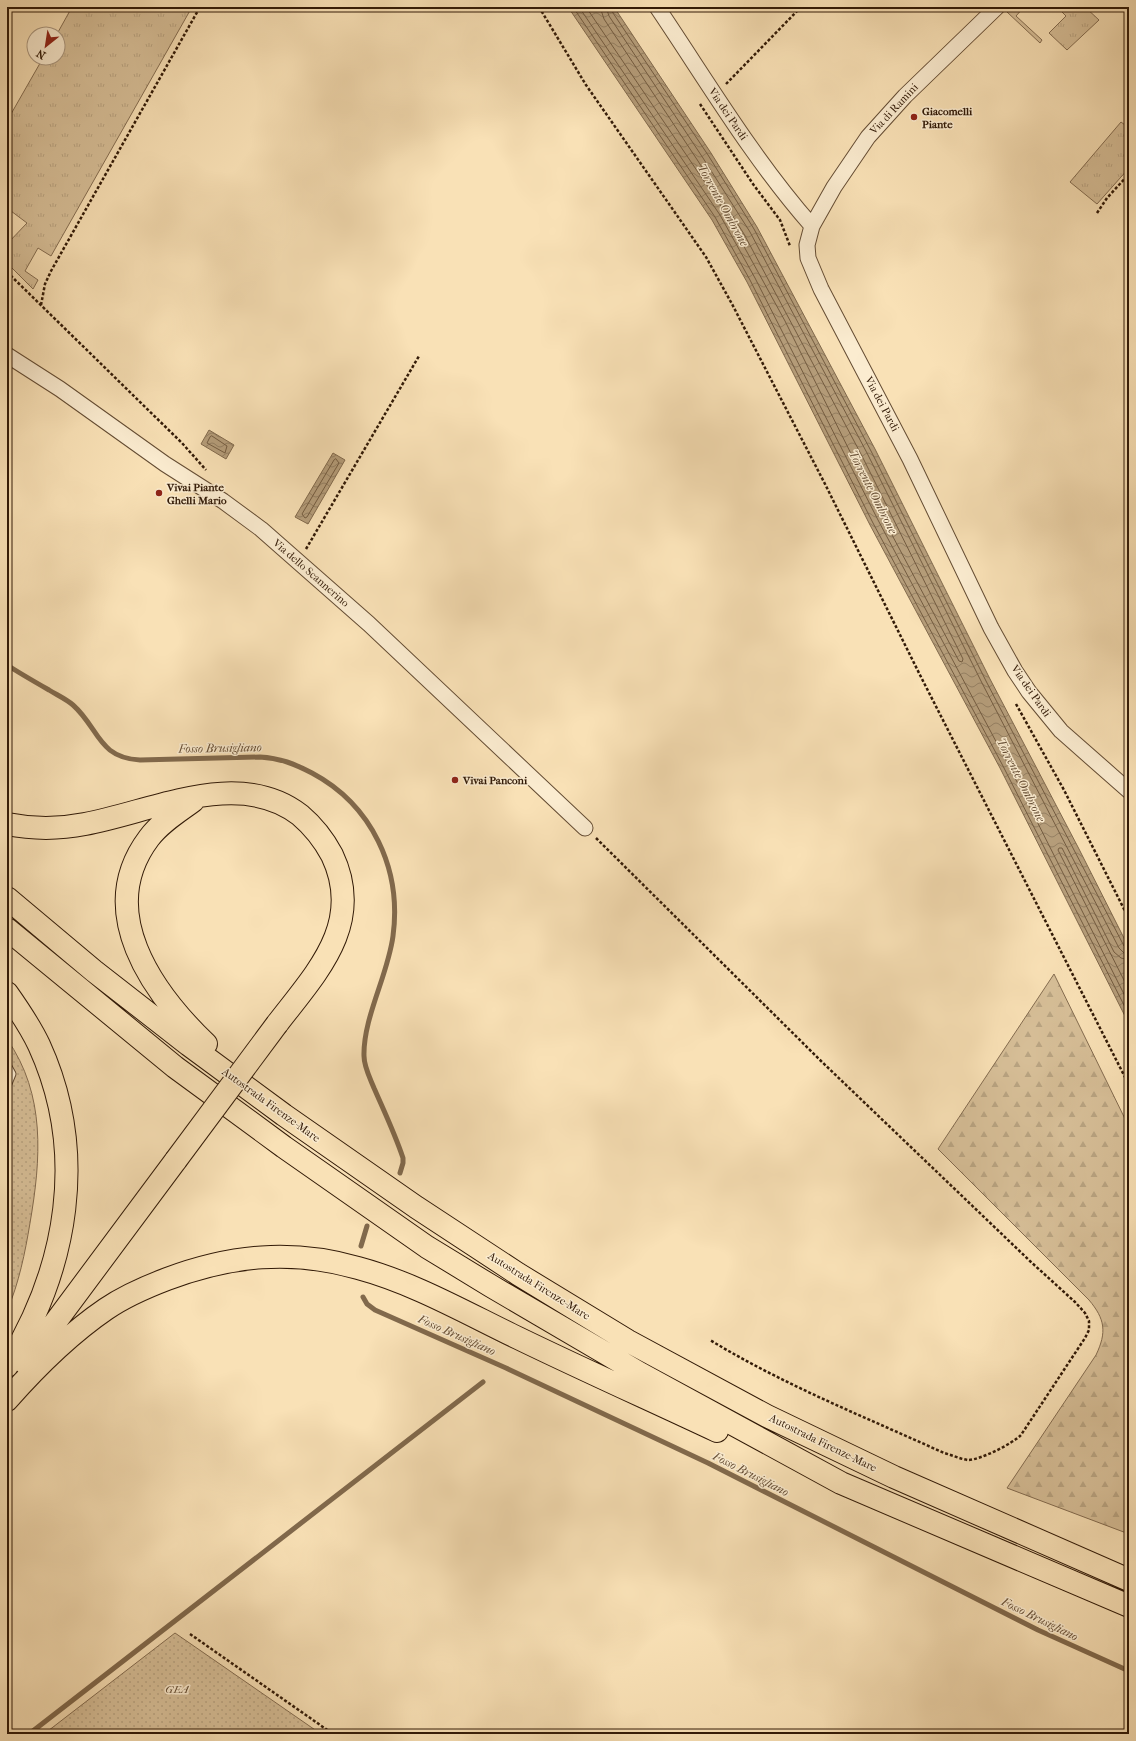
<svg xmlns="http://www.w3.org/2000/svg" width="1136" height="1741" viewBox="0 0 1136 1741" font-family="'IM FELL French Canon',serif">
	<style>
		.grass { fill: url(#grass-tufts); stroke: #846c50 }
		.forest { fill: url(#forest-firs); stroke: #846c50 }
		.park { fill: url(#park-dots); stroke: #846c50 }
		.water { fill: url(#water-waves); stroke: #81694c }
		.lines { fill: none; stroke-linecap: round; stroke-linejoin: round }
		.shore { stroke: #745c40; stroke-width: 1 }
		.stream { stroke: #81694c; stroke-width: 5 }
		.service-casing { stroke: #644c33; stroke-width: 9 }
		.minor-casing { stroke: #644c33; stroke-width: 17 }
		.motorway-casing { stroke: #321a07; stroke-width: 24 }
		.path { stroke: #321a07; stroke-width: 2.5; stroke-dasharray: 3 2; stroke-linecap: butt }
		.service { stroke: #fbecd0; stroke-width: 7 }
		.minor { stroke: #fbecd0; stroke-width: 15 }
		.motorway { stroke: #f9e1b6; stroke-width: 22 }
		.motorway-bridge-casing { stroke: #321a07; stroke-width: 24; stroke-linecap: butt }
		.motorway-bridge { stroke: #f9e1b6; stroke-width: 22 }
		.poi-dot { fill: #8f2418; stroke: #fbecd0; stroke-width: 1.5 }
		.labels { text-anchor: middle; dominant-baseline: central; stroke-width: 3; stroke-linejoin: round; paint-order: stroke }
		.street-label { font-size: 11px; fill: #321a07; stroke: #fbecd0 }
		.poi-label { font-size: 11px; font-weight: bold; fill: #321a07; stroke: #fbecd0; text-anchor: start }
		.park-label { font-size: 11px; font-style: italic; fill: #644c32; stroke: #fbecd0 }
		.water-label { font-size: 12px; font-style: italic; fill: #664e35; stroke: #fbecd0 }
	</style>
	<defs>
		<pattern id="grass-tufts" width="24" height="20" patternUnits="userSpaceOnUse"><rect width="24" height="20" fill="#d7bf98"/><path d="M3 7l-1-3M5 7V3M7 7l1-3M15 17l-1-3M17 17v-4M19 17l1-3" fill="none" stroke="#b9a482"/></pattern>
		<pattern id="forest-firs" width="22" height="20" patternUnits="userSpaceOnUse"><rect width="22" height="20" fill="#d7bf98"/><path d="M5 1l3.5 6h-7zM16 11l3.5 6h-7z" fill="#b9a482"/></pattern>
		<pattern id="park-dots" width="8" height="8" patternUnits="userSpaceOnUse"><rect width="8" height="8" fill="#d7bf98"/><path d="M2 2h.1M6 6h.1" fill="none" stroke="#b9a482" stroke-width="1.8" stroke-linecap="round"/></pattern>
		<pattern id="water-waves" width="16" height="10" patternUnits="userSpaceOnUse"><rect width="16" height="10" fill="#b59d7a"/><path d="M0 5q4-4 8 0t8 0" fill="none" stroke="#947f62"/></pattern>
	</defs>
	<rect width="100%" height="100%" fill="#f9e1b6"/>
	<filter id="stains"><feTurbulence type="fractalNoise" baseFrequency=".005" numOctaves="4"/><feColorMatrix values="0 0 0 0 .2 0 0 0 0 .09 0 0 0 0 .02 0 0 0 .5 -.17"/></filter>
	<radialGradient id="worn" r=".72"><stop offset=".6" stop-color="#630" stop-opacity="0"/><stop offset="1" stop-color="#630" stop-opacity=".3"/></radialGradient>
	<!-- grass -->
	<path class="grass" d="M72 7H192L51 256 38 248 25 271 38 280 33 289 7 263V244L27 223 7 208V121L43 58H58V34H57Z
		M1012 7H1024L1016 16 1042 40 1040 43 1007 12Z
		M1057 7H1085L1099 20 1067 50 1049 33 1066 16Z
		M1121 122 1129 128V168L1097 204 1070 182Z"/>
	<!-- forest -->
	<path class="forest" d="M1054 974 1129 1127V1534L1007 1488 1096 1355C1107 1332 1105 1319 1089 1300L938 1149Z"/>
	<!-- park -->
	<path class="park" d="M7 1039C46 1095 41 1159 30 1223 25 1253 19 1283 7 1311Z
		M175 1633 321 1734H44Z"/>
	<!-- water -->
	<path class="water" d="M568 7H614L711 153 757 227 875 449 990 679 1079 849 1129 948V1024L1000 768 870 525 747 282 712 220Z
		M209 430 234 445 226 459 201 444Z
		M333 453 345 460 308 524 295 517Z"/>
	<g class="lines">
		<!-- shore -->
		<path class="shore" d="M573 7 715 217 750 280 873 523 1003 766 1129 1015
			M579 7 720 215 755 278 878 520 1008 764 1129 1004
			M586 7 725 212 785 321 883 518 959 661 962 662 963 659 862 456 744 234 698 161 604 19 600 7
			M606 7 609 16 703 158 750 232 867 453 982 683 1119 948 1124 953 1129 954
			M611 7 613 13 708 155 754 229 871 451 986 681 1124 946 1129 949
			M212 436 227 446 225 453 207 443 210 437Z
			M336 459 339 463 307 517 305 518 302 514 334 460Z
			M1129 960 1121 958 1114 952 1062 848H1059L1058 850 1129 990"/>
		<!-- stream -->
		<path class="stream" d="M7 665C21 674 35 682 49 690 57 695 66 699 73 705 99 728 98 758 140 760L260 757C280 758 295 764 312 773 372 805 402 869 393 936 388 975 363 1018 364 1056 364 1067 370 1078 374 1088 384 1111 395 1134 403 1158V1163L400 1173
			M361 1246 367 1226
			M363 1297 367 1304 375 1310 506 1368 708 1463 1038 1630 1129 1671
			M29 1734 483 1382"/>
		<!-- service casing -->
		<g class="service-casing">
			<path id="service" d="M7 1065 12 1074 7 1086"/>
		</g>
		<!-- minor casing -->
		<g class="minor-casing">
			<path id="minor" d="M657 7C707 81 753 159 812 226
				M997 7 905 96 868 137 834 187 812 226 807 245 808 258 821 289 910 459 991 628 1015 671 1029 692 1061 731 1129 791
				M7 355 60 389 165 464 223 501 261 529 369 624 585 828"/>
		</g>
		<!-- motorway casing -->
		<g class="motorway-casing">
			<path id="motorway" d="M193 801C178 812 160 823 149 838 94 911 152 992 206 1044
				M7 824C32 829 60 829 85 824 152 812 238 767 300 815 313 826 324 840 332 855 365 924 316 973 277 1024
				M7 898 94 971 189 1045 284 1115 416 1207 518 1274 628 1341 767 1416 894 1477 1129 1580
				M7 929 175 1067 284 1147 427 1247 491 1286 641 1374 841 1483 1129 1606
				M7 993C19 1010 30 1026 39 1045 88 1152 68 1268 7 1366
				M25 1363 176 1160
				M7 1400C37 1366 68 1335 106 1309 125 1296 146 1287 167 1279 231 1255 292 1249 358 1268 414 1283 466 1313 518 1338 584 1370 651 1400 717 1431"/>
		</g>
		<!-- path -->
		<path class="path" d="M539 7 586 85 706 257 732 304 825 484 921 677 1129 1085
			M726 84 801 7
			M700 104 753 184 780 220 790 246
			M1097 213 1107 198 1129 174
			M7 272 182 443 206 470
			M41 305 45 284 51 271 200 7
			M306 549 419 356
			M1016 704 1064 790 1129 919
			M596 838 821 1061 1031 1262 1075 1302 1085 1313 1089 1321V1330L1085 1338 1021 1435C1012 1444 980 1460 968 1460 960 1459 952 1455 944 1453 865 1417 784 1385 710 1340
			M190 1634 333 1734"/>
		<!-- service -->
		<use href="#service" class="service"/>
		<!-- minor -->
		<use href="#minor" class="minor"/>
		<!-- motorway -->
		<use href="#motorway" class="motorway"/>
		<!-- motorway-bridge casing -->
		<g class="motorway-bridge-casing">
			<path id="motorway-bridge" d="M176 1160 277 1024"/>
		</g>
		<!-- motorway-bridge -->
		<use href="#motorway-bridge" class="motorway-bridge"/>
	</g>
	<!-- markers -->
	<g class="poi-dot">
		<circle cx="914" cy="117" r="4"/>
		<circle cx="159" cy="493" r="4"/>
		<circle cx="455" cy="780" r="4"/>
	</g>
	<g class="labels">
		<!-- street labels -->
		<g class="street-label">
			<text transform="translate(894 109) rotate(-47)">Via di Ramini</text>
			<text transform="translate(728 114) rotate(56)">Via dei Pardi</text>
			<text transform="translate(882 404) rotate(62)">Via dei Pardi</text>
			<text transform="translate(311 573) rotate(41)">Via dello Scannerino</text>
			<text transform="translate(1031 691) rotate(55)">Via dei Pardi</text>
			<text transform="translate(271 1105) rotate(36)">Autostrada Firenze-Mare</text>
			<text transform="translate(539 1286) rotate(32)">Autostrada Firenze-Mare</text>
			<text transform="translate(823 1443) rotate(26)">Autostrada Firenze-Mare</text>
		</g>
		<!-- poi labels -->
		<g class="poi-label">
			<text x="922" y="111">Giacomelli<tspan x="922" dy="13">Piante</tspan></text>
			<text x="167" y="487">Vivai Piante<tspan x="167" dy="13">Ghelli Mario</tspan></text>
			<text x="463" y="780">Vivai Panconi</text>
		</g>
		<!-- park labels -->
		<g class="park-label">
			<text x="177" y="1689">GEA</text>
		</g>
		<!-- water labels -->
		<g class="water-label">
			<text transform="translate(723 205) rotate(61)">Torrente Ombrone</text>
			<text transform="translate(873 492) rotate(63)">Torrente Ombrone</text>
			<text transform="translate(220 748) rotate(-1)">Fosso Brusigliano</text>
			<text transform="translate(1021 780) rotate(63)">Torrente Ombrone</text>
			<text transform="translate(457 1335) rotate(24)">Fosso Brusigliano</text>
			<text transform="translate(751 1474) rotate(27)">Fosso Brusigliano</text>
			<text transform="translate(1040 1619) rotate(26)">Fosso Brusigliano</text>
		</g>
	</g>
	<!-- margin -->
	<rect width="1136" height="1741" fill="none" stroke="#f9e1b6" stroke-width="24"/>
	<rect x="8" y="8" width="1120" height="1725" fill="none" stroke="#321a07" stroke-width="2"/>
	<rect x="12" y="12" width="1112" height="1717" fill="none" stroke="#321a07"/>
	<!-- north arrow -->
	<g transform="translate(46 46) rotate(210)"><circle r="19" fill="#fbecd0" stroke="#ab9880"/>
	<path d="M0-3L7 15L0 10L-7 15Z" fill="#8f2418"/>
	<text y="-6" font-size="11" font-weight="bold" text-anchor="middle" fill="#321a07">N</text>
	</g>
	<rect width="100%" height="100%" filter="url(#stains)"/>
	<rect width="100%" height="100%" fill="url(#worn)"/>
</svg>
